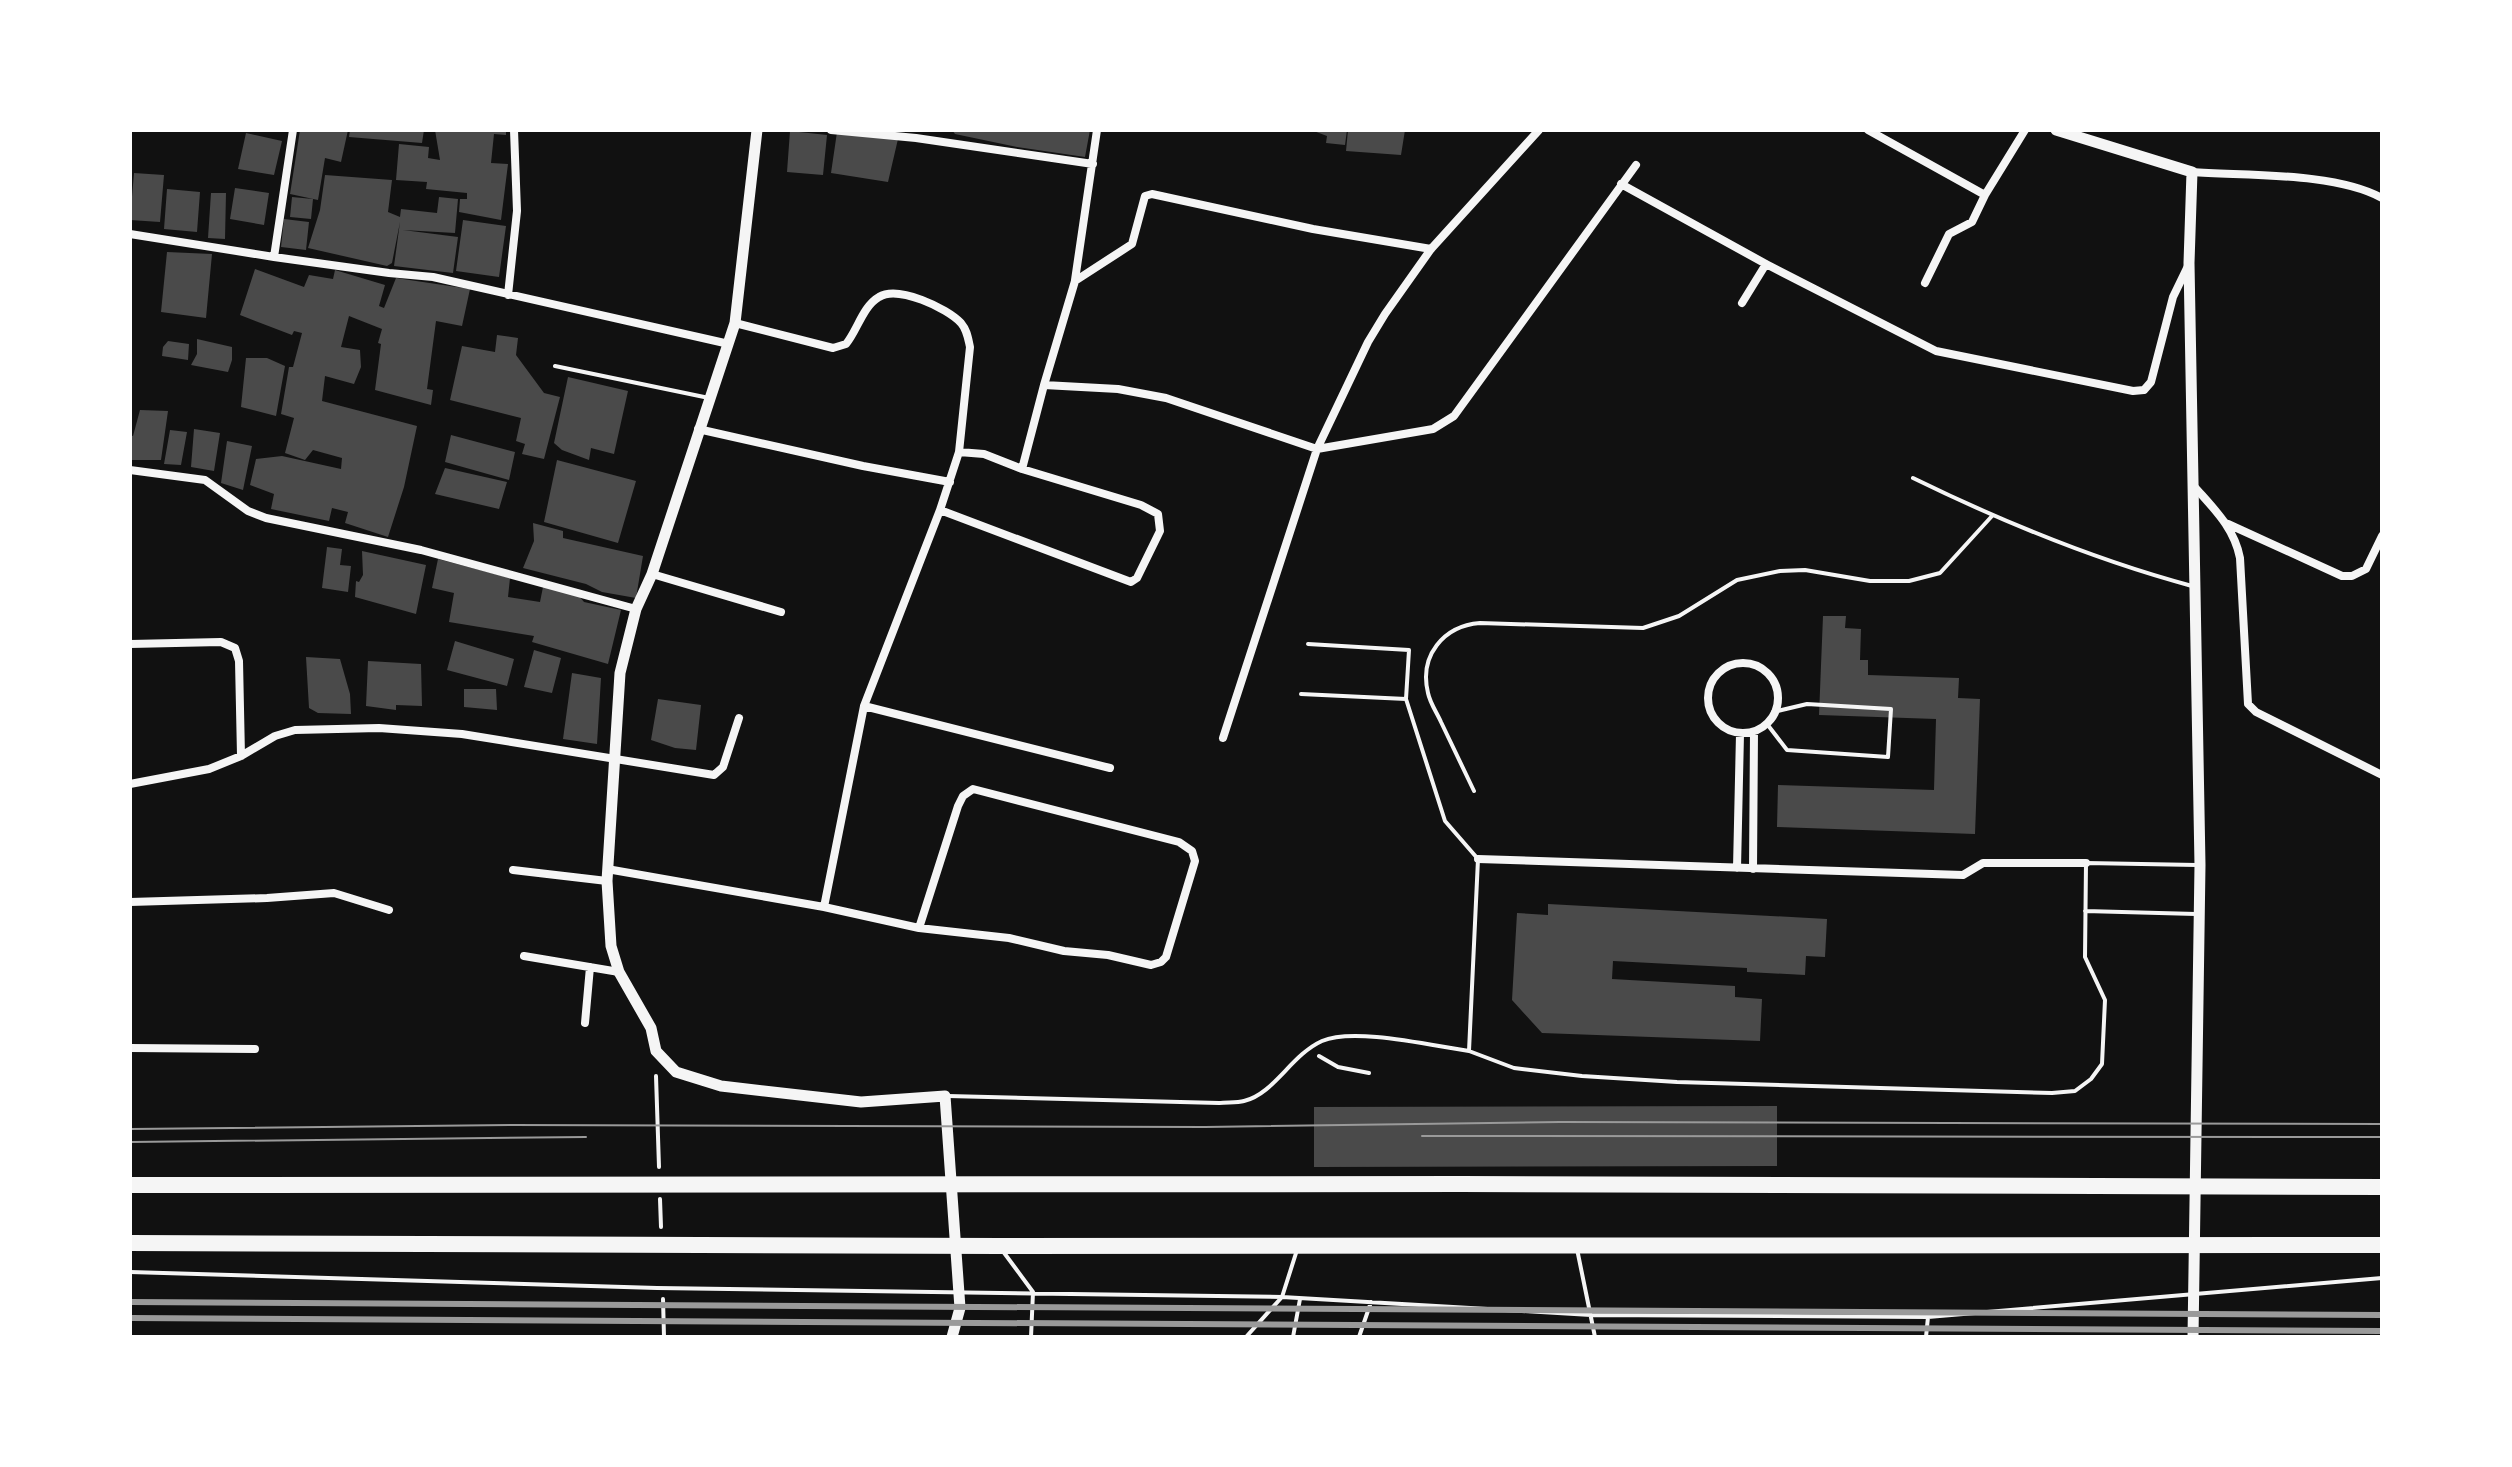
<svg xmlns="http://www.w3.org/2000/svg" width="2512" height="1467" viewBox="0 0 2512 1467" font-family="Jost,sans-serif">
	<style>
		.building { fill: #4a4a4a }
		.lines { fill: none; stroke-linecap: round; stroke-linejoin: round }
		.path { stroke: #f5f5f5; stroke-width: 4 }
		.service { stroke: #f5f5f5; stroke-width: 4 }
		.minor { stroke: #f5f5f5; stroke-width: 8 }
		.tertiary { stroke: #f5f5f5; stroke-width: 11 }
		.motorway { stroke: #f5f5f5; stroke-width: 16 }
		.tram { stroke: #9a9a9a; stroke-width: 2 }
		.rail { stroke: #9a9a9a; stroke-width: 6 }
	</style>
	<rect width="100%" height="100%" fill="#111"/>
	<!-- building -->
	<path class="building" d="M300 130H348L341 162 325 158 318 200 290 194Z
		M350 130H424L422 143 349 137Z
		M435 130H506V135L494 134 491 163 508 164 501 220 459 212 460 199H467V193L426 189 427 182 396 180 399 144 429 147 428 158 440 160Z
		M952 130H1090L1085 157 1017 147 955 134Z
		M1311 130H1347L1345 145 1326 143 1327 136Z
		M1348 130H1405L1401 155 1346 151Z
		M790 131 827 135 823 175 787 172Z
		M837 132 898 139 888 182 831 173Z
		M246 133 282 141 274 175 238 169Z
		M134 173 164 175 160 222 130 220Z
		M325 175 392 180 388 212 400 217 401 209 437 213 439 197 458 199 455 233 403 230 458 237 453 273 394 266 400 222 392 263 387 266 308 248 320 210Z
		M235 188 269 193 264 225 230 219Z
		M167 189 200 192 197 232 164 229Z
		M211 193H226L225 239 208 238Z
		M292 197 313 199 311 219 290 217Z
		M284 219 309 222 306 250 281 247Z
		M463 220 506 226 499 277 456 271Z
		M167 252 212 254 206 318 161 312Z
		M255 269 304 287 309 275 333 279 335 270 385 285 379 306 384 308 396 278 470 289 462 326 436 321 427 389 433 390 431 405 375 390 381 344 378 343 382 329 349 316 341 347 360 350 361 367 354 384 325 376 322 401 417 426 404 487 388 537 345 523 348 512 332 508 329 521 271 509 274 494 250 485 256 459 282 456 341 469 342 458 313 450 305 460 285 453 294 418 281 414 289 367H293L302 333 294 331 292 335 240 315Z
		M497 335 518 338 516 355 544 393 560 397 544 459 522 454 525 444 516 441 521 418 450 400 462 346 495 352Z
		M197 339 232 347V360L228 372 191 365 197 354Z
		M168 341 189 344 188 360 162 356 163 347Z
		M246 358H267L285 366 276 416 241 407Z
		M568 377 628 391 614 454 591 448 589 460 562 450 554 443Z
		M140 410 168 411 161 460H130V435L133 436Z
		M194 429 220 433 214 471 191 467Z
		M170 430 187 432 181 465 164 464Z
		M451 435 515 452 509 480 445 462Z
		M227 441 252 446 243 490 221 483Z
		M557 460 636 481 618 543 544 522Z
		M445 468 507 482 499 509 435 494Z
		M533 523 563 531V538L643 556 636 598 602 592 586 584 523 568 534 541Z
		M327 547 342 549 340 565 351 566 348 592 322 588Z
		M362 551 426 565 416 614 355 597 356 581 359 582 363 575Z
		M438 559 510 578 508 597 540 602 543 587 579 596 584 602 621 610 608 664 532 642 534 636 449 622 454 593 432 588Z
		M1823 616H1846L1845 628 1861 629 1860 660H1868V675L1959 678 1958 698 1980 699 1975 834 1777 827 1778 785 1934 790 1936 719 1819 715Z
		M455 641 514 659 507 686 447 670Z
		M534 650 561 658 552 693 524 687Z
		M306 657 340 659 350 694 351 714 318 713 309 708Z
		M368 661 421 664 422 706 396 705V710L366 706Z
		M572 673 601 678 597 744 563 739Z
		M464 689H496L497 710 464 707Z
		M658 699 701 705 696 750 675 748 651 740Z
		M1548 904 1827 919 1825 957 1806 956 1805 975 1747 972V968L1613 961 1612 979 1735 986V997L1762 999 1760 1041 1542 1033 1512 1000 1517 913 1548 915Z
		M1777 1106V1166L1314 1167V1107Z"/>
	<g class="lines">
		<!-- path -->
		<path class="path" d="M1319 1056 1338 1067 1369 1073
			M656 1076 659 1167
			M660 1199 661 1227
			M663 1299 664 1337"/>
		<!-- service -->
		<path class="service" d="M555 366 709 398
			M1913 478C2003 522 2095 560 2192 586
			M1308 644 1409 650 1406 699
			M1301 694 1406 699 1445 821 1478 859 1469 1051 1514 1068 1582 1076 1677 1082 2052 1093 2075 1091 2091 1079 2102 1064 2105 1000 2085 957 2086 863 2197 865
			M1767 724 1787 750 1888 757 1891 709 1807 704 1773 712
			M1474 791C1463 768 1452 745 1441 722 1437 713 1430 703 1428 693 1419 656 1443 626 1480 623L1643 628 1679 616 1737 580 1780 571 1805 570 1870 581H1909L1940 573 1992 516
			M2085 911 2196 914
			M948 1096 1219 1103C1227 1102 1237 1103 1244 1101 1274 1094 1291 1055 1322 1041 1354 1027 1433 1046 1469 1051
			M1577 1249 1595 1337
			M1002 1250 1033 1292 1031 1337
			M130 1272 657 1288 1282 1297 1591 1315 1928 1317 2382 1278
			M1246 1337 1282 1297 1297 1250
			M1293 1337 1300 1299
			M1359 1337 1371 1302
			M1926 1337 1928 1317"/>
		<!-- minor -->
		<path class="minor" d="M831 130 916 138 1093 164
			M1868 130 1985 195 2025 130
			M2192 172C2246 176 2335 172 2382 198
			M1621 184 1766 264 1936 351 2133 391 2144 390 2151 382 2173 297 2188 266
			M130 234 274 257 389 273 433 277 729 344
			M274 257 293 130
			M1075 280 1097 130
			M1925 283 1949 234 1972 222 1985 195
			M508 295 517 211 514 130
			M1742 303 1766 264
			M735 323 833 348 846 344C857 331 863 306 879 297 898 285 947 308 961 323 967 330 968 338 970 347L959 452
			M1044 385 1118 389 1166 398 1317 449 1433 429 1454 416 1636 165
			M698 429 863 466 950 482
			M130 470 205 480 248 511 266 518 421 550 636 609
			M2193 485C2213 508 2234 527 2240 558L2248 704 2256 712 2382 775
			M940 510 1131 582 1137 578 1160 531 1158 514 1141 505 1022 469
			M2228 524 2342 576H2352L2366 569 2382 536
			M652 574 781 612
			M130 644 221 642 235 648 239 661 241 756
			M1708 698a35 35 0 1 1 70 0a35 35 0 1 1-70 0Z
			M864 706 1110 768
			M1223 738 1317 449 1368 342 1385 314 1431 249 1539 130
			M130 784 209 769 241 756 275 736 295 730 379 728 462 734 714 775 723 767 739 718
			M1478 859 1963 875 1983 863H2086
			M1737 868 1740 734
			M607 869 824 907 919 928 1009 938 1064 951 1108 955 1151 965 1161 962 1166 957 1195 861 1192 851 1179 842 973 789 963 796 958 806 919 928
			M1753 869 1754 732
			M513 870 607 881
			M130 902 267 898 334 893 389 910
			M824 907 864 706 940 510 959 452 984 454 1022 469 1044 385 1075 281 1132 244 1145 196 1152 194 1313 229 1431 249
			M524 956 619 972
			M585 1023 590 967
			M130 1048 255 1049"/>
		<!-- tertiary -->
		<path class="tertiary" d="M757 130 735 323 652 574 636 609 620 673 607 881 611 946 619 972 651 1028 656 1051 676 1072 721 1086 861 1102 945 1096 960 1308 952 1337
			M2056 130 2192 172 2189 263 2200 865 2193 1337"/>
		<!-- motorway -->
		<path class="motorway" d="M130 1185 1461 1184 2382 1187
			M130 1243 1000 1246 2382 1245"/>
		<!-- tram -->
		<path class="tram" d="M130 1129 513 1125 1205 1127 1560 1122 2382 1124
			M1422 1136 2382 1137
			M130 1142 586 1137"/>
		<!-- rail -->
		<path class="rail" d="M130 1302 2382 1315
			M130 1318 2382 1331"/>
	</g>
	<!-- border -->
	<rect width="2512" height="1467" fill="none" stroke="#ffffff" stroke-width="264"/>
</svg>
